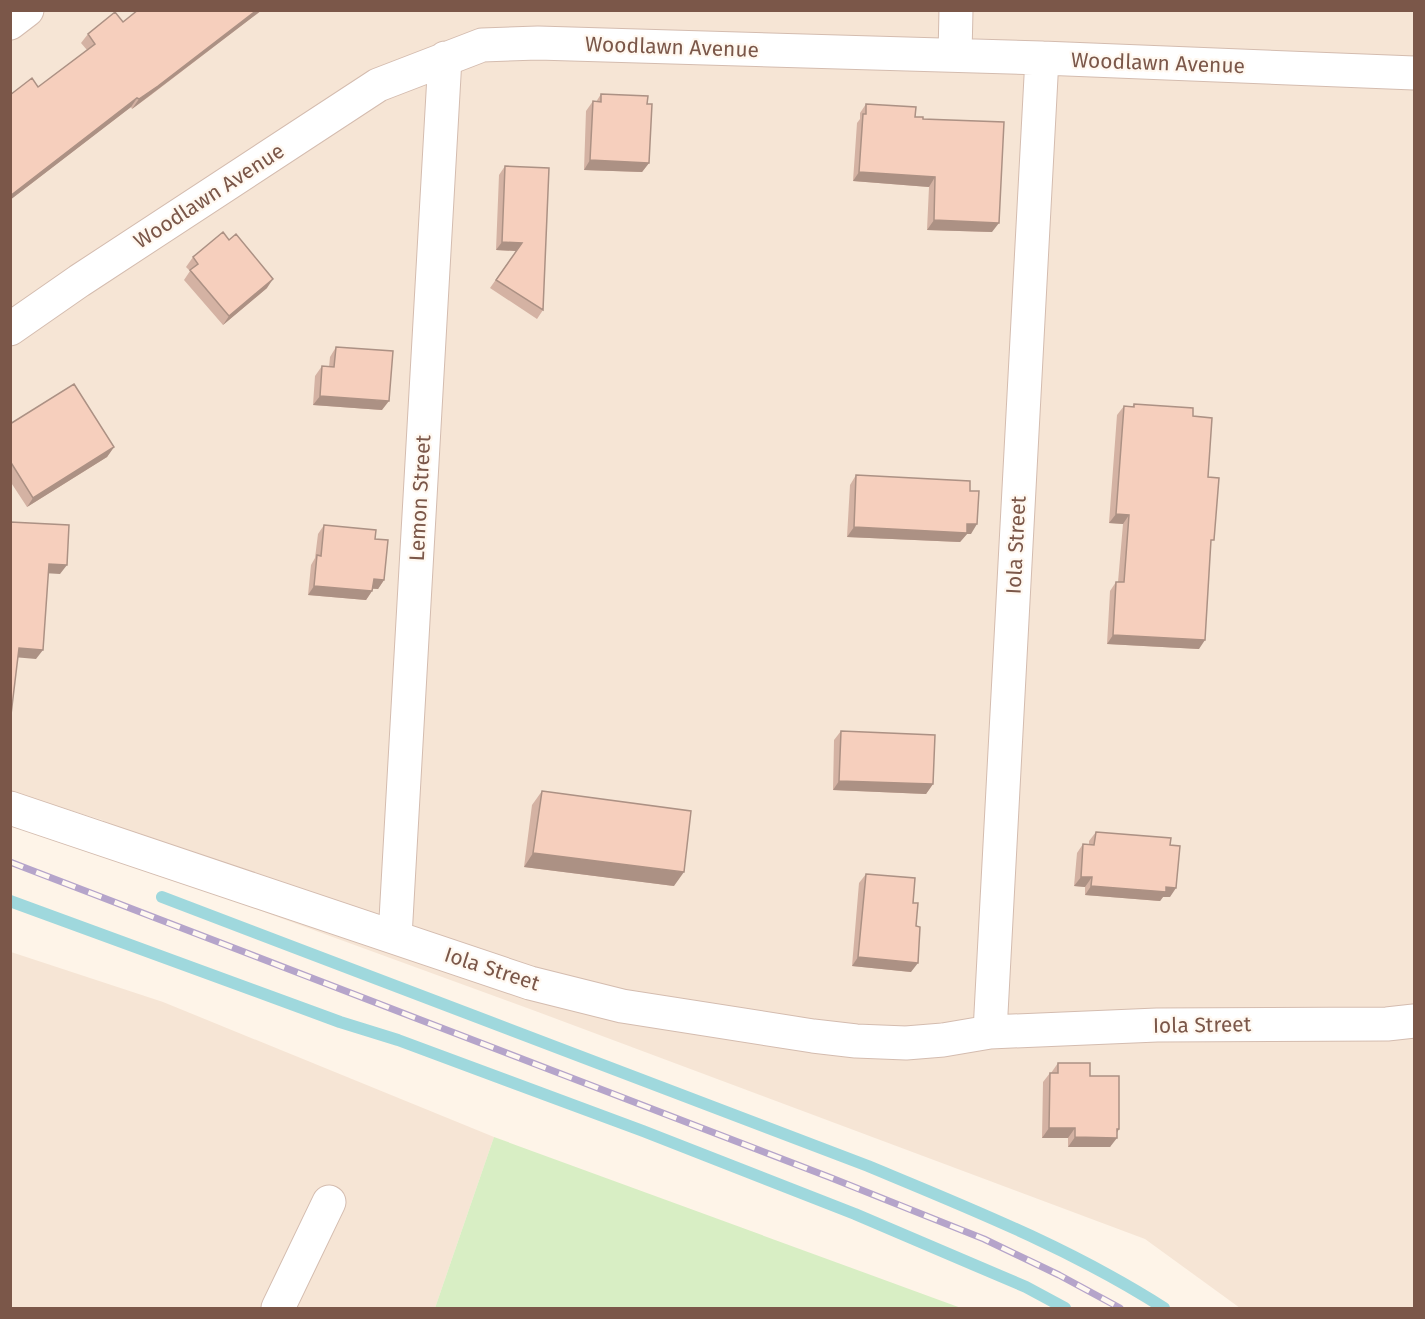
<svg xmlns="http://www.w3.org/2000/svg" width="1425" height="1319" viewBox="0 0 1425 1319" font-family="'Fira Sans',sans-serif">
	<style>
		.residential { fill: #f6e5d5 }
		.green { fill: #d8eec4 }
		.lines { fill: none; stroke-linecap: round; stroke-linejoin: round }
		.stream { stroke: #9fd8dd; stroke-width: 12 }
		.minor-casing { stroke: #d4bcaf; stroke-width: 35 }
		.minor { stroke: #fff; stroke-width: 33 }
		.rail-casing { stroke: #b5a4ca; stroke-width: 7 }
		.rail { stroke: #fff8f0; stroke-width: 4.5; stroke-dasharray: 14; stroke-linecap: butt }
		.wall { fill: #d4b2a3 }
		.shaded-wall { fill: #ac9184 }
		.building { fill: #f6cfbd; stroke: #ac9184; stroke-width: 1.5 }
		.labels { text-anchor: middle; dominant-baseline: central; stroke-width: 4.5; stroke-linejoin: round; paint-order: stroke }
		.street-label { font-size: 21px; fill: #7b5749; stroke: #fff8f0 }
	</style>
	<rect width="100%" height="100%" fill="#fef4e8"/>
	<!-- residential -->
	<path class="residential" d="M10 11H1414V1308H1240L1145 1239 538 1012 212 893 102 820 11 792Z
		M11 952 163 1002 494 1137 435 1308H11Z"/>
	<!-- green -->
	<path class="green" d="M494 1137 961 1308H435Z"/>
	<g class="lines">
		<!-- stream -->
		<path class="stream" d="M162 897 868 1166C969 1208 1072 1249 1164 1308
			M10 901 340 1022 398 1040 643 1131 855 1214 1026 1287 1065 1308"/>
		<!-- minor casing -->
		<g class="minor-casing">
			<path id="minor" d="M10 23 27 10
				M955 55 956 10
				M10 329 79 281 378 85 482 45 538 43 1042 58 1414 73
				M10 808 530 983 622 1006 813 1036 856 1041 906 1043 943 1040 990 1032 1157 1025 1387 1024 1414 1021
				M395 937 445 58
				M990 1032 1042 58
				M278 1308 329 1202"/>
		</g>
		<!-- minor -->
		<use href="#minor" class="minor"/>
		<!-- rail casing -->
		<g class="rail-casing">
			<path id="rail" d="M10 862 829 1177 984 1239 1059 1275 1120 1308"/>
		</g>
		<!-- rail -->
		<use href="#rail" class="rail"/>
	</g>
	<!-- wall -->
	<path class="wall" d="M138 10H262L151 95 132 109 131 107 10 200V95L38 87 87 50 81 43 88 34 123 22Z
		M601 94 647 104 649 163 642 172 584 170 586 111 593 101 596 102Z
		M866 104 923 119 992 232 927 230 929 187 853 181 857 123 860 119V113Z
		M505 166 543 310 537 319 490 288 516 251 496 250 499 175Z
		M193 257 267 288 223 325 184 280 190 271 186 267Z
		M336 347 382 410 313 405 315 376 322 366 329 367 330 357Z
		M1134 404 1193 416 1208 477 1211 546 1199 649 1107 644 1110 591 1116 582H1118L1123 524 1109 523 1117 415 1124 406 1132 407Z
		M10 424 114 447 107 457 27 507 10 481Z
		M856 475 970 491 971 534H967L960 542 847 537 850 485Z
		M324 525 384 580 378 589H373L372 591 366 600 308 595 311 565 315 558 318 534Z
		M841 731 933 784 926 794 833 790 834 740Z
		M542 791 674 886 524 867 532 805Z
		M1096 832 1170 897H1163L1160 901 1085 895V887L1074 886 1077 853 1083 844H1089V841Z
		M866 874 913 903 911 972 852 966 859 883Z
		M1058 1063 1119 1129 1110 1147H1068V1138H1042L1043 1082 1050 1073H1051Z"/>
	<!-- shaded-wall -->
	<path class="shaded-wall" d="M257 10H262L132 109 139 99Z
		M137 98 131 107 10 200V196Z
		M590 160 649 163 642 172 584 170Z
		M859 172 935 177 929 187 853 181Z
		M934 220 999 223 992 232 927 230Z
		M502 242 522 243 516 251 496 250Z
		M273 279 267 288 223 325 229 316Z
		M320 396 389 401 382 410 313 405Z
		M114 447 107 457 27 507 33 498Z
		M1116 514 1129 515 1123 524 1109 523Z
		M967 524H977L971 534H967L960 542 847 537 854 527Z
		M49 564 67 565 60 574 43 573Z
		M374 579 384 580 378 589 367 588Z
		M314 586 372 591 366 600 308 595Z
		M1113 635 1205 640 1199 649 1107 644Z
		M19 648 43 650 36 659 13 657Z
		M839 781 933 784 926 794 833 790Z
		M533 853 684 872 674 886 524 867Z
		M1081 877H1092L1085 887 1074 886Z
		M1091 886 1166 887 1176 888 1170 897H1163L1160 901 1085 895Z
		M858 957 918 963 911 972 852 966Z
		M1049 1128H1075L1068 1138H1042Z
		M1117 1129H1119L1113 1138H1117L1110 1147H1068L1075 1137Z"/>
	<!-- building -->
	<path class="building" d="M138 10H257L158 86 139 99 137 98 10 196V109L11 108 10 107V95L32 78 38 87 95 44 88 34 115 12 123 22Z
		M601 94 648 96 647 104H652L649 163 590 160 593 101 601 102Z
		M866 104 916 107 915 117H923V119L1004 122 999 223 934 220 935 177 859 172 863 114H866Z
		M505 166 549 168 543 310 496 280 522 243 502 242Z
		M223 232 229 240 236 234 273 279 229 316 190 270 198 264 193 257Z
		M336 347 393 351 389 401 320 396 322 366 334 367Z
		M74 384 114 447 33 498 10 461V424Z
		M1134 404 1193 408V416L1212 418 1208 477 1219 478 1214 540H1211L1205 640 1113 635 1116 582H1124L1129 515 1116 514 1124 406 1134 407Z
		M856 475 970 481V491H979L977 524H967V533L854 527Z
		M10 522 69 525 67 565 49 564 43 650 19 648 10 723Z
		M324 525 376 530 375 539 388 540 384 580 374 579 372 591 314 586 317 555 321 556Z
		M841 731 935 735 933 784 839 781Z
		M542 791 691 811 684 872 533 853Z
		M1096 832 1171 838 1170 845 1180 846 1176 888 1166 887V892L1091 886 1092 877H1081L1083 844 1094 845Z
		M866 874 915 878 913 903H918L916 926 920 927 918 963 858 957Z
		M1058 1063H1090V1076H1119V1129H1117V1138L1075 1137V1128H1049L1050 1073H1058Z"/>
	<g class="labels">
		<!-- street labels -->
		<g class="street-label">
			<text transform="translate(672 47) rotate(2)">Woodlawn Avenue</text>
			<text transform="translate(1158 63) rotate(2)">Woodlawn Avenue</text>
			<text transform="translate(209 196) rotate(-33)">Woodlawn Avenue</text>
			<text transform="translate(420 498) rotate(-87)">Lemon Street</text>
			<text transform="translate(1016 545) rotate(-87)">Iola Street</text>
			<text transform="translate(492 969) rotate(18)">Iola Street</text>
			<text transform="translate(1202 1025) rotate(-1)">Iola Street</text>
		</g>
	</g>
	<!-- border -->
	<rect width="1425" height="1319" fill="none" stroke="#7b5749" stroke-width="24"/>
</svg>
